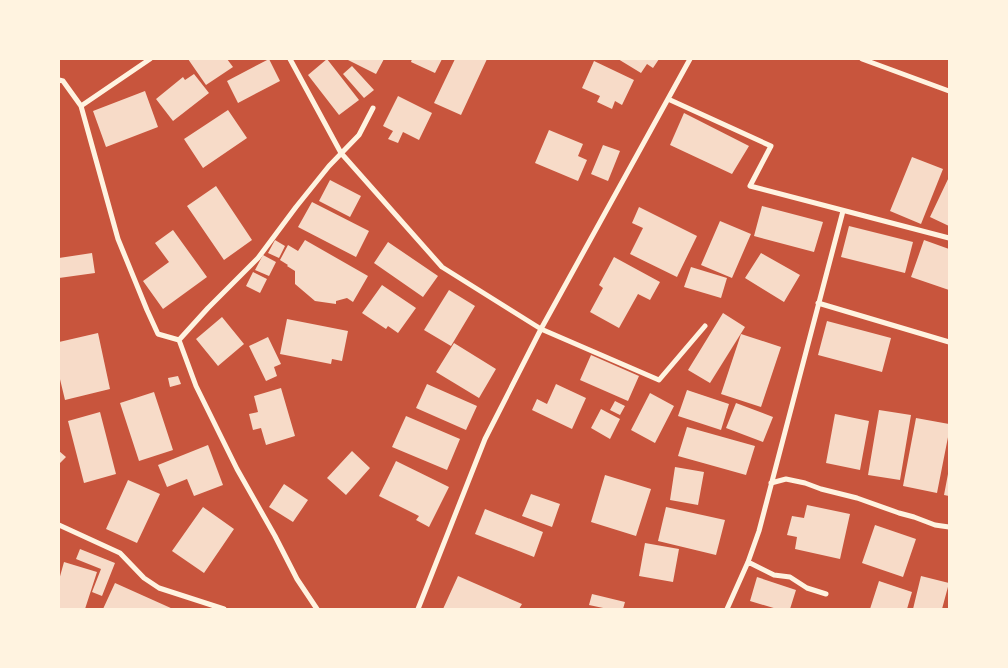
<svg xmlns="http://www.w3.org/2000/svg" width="1008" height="668" viewBox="0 0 1008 668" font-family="Jost,sans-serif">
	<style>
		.building { fill: #f7dbc8 }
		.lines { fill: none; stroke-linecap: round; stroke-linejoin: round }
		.minor { stroke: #fff3e0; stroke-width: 5 }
	</style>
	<rect width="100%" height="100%" fill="#c8553d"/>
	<!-- building -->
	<path class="building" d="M188 59H227L233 67 206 85Z
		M269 59 280 81 238 103 227 81Z
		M327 59 359 100 339 115 308 75Z
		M346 59H384L376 74Z
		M412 59H442L435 73 411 62Z
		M455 59H487L461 115 434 103Z
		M618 59H659L653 68 647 64 641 73Z
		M594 61 634 80 622 105 615 101 612 109 597 102 600 96 582 88Z
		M352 66 374 90 364 98 343 74Z
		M194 74 209 93 173 121 156 99 183 77 185 80Z
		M145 91 158 127 106 147 93 111Z
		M398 96 432 113 419 140 403 132 398 143 388 139 393 131 383 126Z
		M228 110 247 138 203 168 184 139Z
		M684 113 749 146 732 174 670 145Z
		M549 130 583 144 578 156 587 160 578 181 535 163Z
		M603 145 620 151 608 181 591 174Z
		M912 157 943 169 921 224 890 211Z
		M949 177V226L930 217Z
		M330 180 361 196 350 217 319 201Z
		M216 186 252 240 224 260 187 206Z
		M312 202 369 231 356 257 298 227Z
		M762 206 823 222 814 252 754 236Z
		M639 207 697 236 677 277 630 254 643 228 632 223Z
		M720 221 751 234 732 278 701 265Z
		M849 226 913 242 905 273 841 257Z
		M173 230 207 277 163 309 143 281 169 262 155 243Z
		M275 240 285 246 279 258 268 253Z
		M305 240 368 276 353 302 347 298 336 301V304L315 301 295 284V271L287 266 288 265 280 260 288 245 298 251Z
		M924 240 949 249V290L911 277Z
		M388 242 438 276 423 297 374 263Z
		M92 253 95 273 59 278V258Z
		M761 253 800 275 784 302 745 278Z
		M263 255 276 262 269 276 255 270Z
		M614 257 660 282 650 300 638 294 619 328 590 312 603 288 599 285Z
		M691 267 727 278 721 298 684 287Z
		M253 272 267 279 260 293 246 286Z
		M382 285 416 308 398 333 388 326 386 329 362 313Z
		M449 290 475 306 451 346 424 330Z
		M723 313 745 327 710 383 688 370Z
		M222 317 244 344 218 366 196 339Z
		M287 319 348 331 342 361 332 359 331 364 280 354Z
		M827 321 891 338 882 372 818 355Z
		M98 333 110 389 65 400 59 375V342Z
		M741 334 781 347 761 407 721 394Z
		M268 337 281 364 274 367 277 376 266 381 249 346Z
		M454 343 496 369 479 398 436 372Z
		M591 355 639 376 628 401 580 380Z
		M178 376 181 384 170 387 168 378Z
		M427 384 477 406 466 430 416 408Z
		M556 384 586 398 572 429 532 410 537 399 547 404Z
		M281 388 295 436 266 445 261 428 253 430 249 414 258 412 254 396Z
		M687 390 729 404 721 430 678 416Z
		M154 392 173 450 139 461 120 403Z
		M650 393 674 406 655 443 631 430Z
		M615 401 625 406 620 415 610 410Z
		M736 403 773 417 763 442 726 428Z
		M601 409 620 419 610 439 591 428Z
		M879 410 911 415 900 480 868 475Z
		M100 412 116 474 84 483 68 421Z
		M835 414 869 421 860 470 826 463Z
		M406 416 460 439 447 470 392 447Z
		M916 418 949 424V432L937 493 903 486Z
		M687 427 755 446 746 475 678 456Z
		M208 445 223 485 194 496 187 479 167 487 158 465Z
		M59 451 66 457 59 464Z
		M352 451 370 468 346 495 327 478Z
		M396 461 449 487 429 527 416 520 419 516 379 496Z
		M675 467 704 472 698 505 670 500Z
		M948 474H949V496L944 495Z
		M605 475 651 489 636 536 591 522Z
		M128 480 160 494 137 543 106 529Z
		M284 484 308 500 293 522 269 507Z
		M531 494 560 504 552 527 522 516Z
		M807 505 850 514 840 559 795 549 797 537 787 535 792 516 804 518Z
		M203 507 234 529 204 573 172 551Z
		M666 507 725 520 716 555 658 541Z
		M485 509 543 532 534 557 475 534Z
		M875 525 916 539 903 577 862 563Z
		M645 543 679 549 673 582 639 576Z
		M80 549 115 563 102 596 92 592 101 569 76 559Z
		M64 562 97 572 85 609H59V580Z
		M458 576 522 604 519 609H443Z
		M921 576 949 583 942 609H913Z
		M757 577 796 590 790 609H777L750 601Z
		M879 581 912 592 907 609H870Z
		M115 583 173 609H103Z
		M592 594 625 602 623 609H608L589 605Z"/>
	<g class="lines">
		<!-- minor -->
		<path class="minor" d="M290 59 341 153 442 267 541 329 659 380 705 326
			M862 59 949 91
			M59 80 63 81 81 106 150 59
			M668 99 771 146 750 186 949 238
			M81 106 118 239 147 310 158 334 179 340
			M818 303 949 342
			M771 483 786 479 805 483 821 489 857 498 899 513 914 517 935 525 949 527
			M59 525 120 553 144 578 159 588 224 609
			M748 562 774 575 790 577 807 588 826 594
			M317 609 297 579 275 536 237 469 196 386 179 340 208 308 258 258 296 207 329 166 359 135 373 108
			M418 609 485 439 541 329 690 59
			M727 609 748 562 759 531 843 211"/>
	</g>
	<!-- border -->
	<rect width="1008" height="668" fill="none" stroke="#fff3e0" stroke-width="120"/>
</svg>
